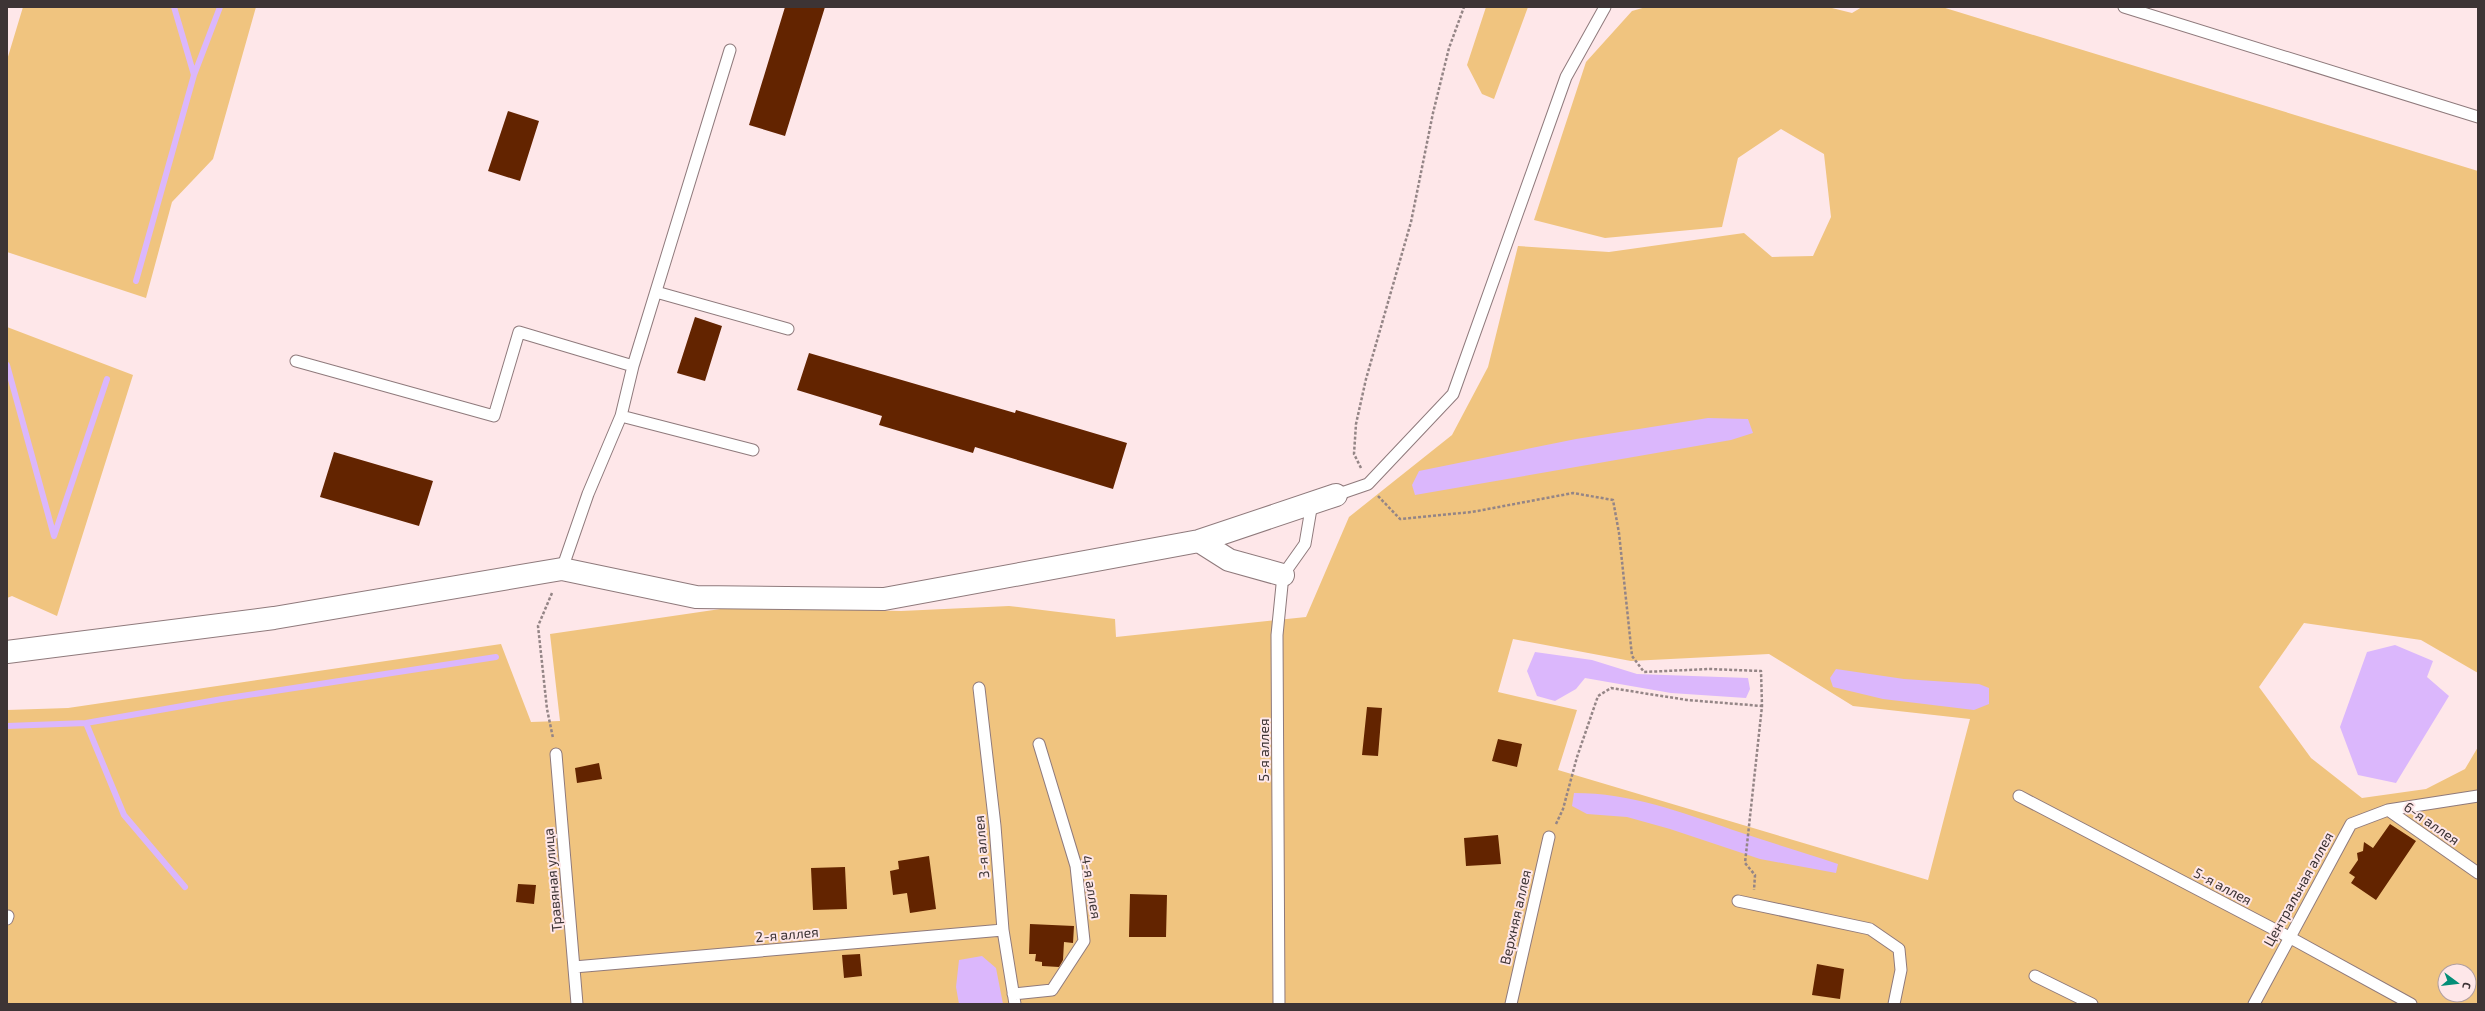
<svg xmlns="http://www.w3.org/2000/svg" width="2485" height="1011" viewBox="0 0 2485 1011" font-family="'Exo 2',sans-serif">
	<style>
		.green { fill: #f0c47f; fill-rule: evenodd }
		.water { fill: #dbb7fc }
		.lines { fill: none; stroke-linecap: round; stroke-linejoin: round }
		.stream { stroke: #dbb7fc; stroke-width: 6 }
		.building { fill: #632400 }
		.lane-casing { stroke: #8f7a7c; stroke-width: 13 }
		.street-casing { stroke: #8f7a7c; stroke-width: 24 }
		.path { stroke: #948586; stroke-width: 2.5; stroke-dasharray: 3 2; stroke-linecap: butt }
		.lane { stroke: #fff; stroke-width: 11 }
		.street { stroke: #fff; stroke-width: 22 }
		.labels { text-anchor: middle; dominant-baseline: central; stroke-width: 4; stroke-linejoin: round; paint-order: stroke }
		.street-label { font-size: 14px; fill: #3d3435; stroke: #fee7e9 }
	</style>
	<rect width="100%" height="100%" fill="#fee7e9"/>
	<!-- green -->
	<path class="green" d="M23 7H256L213 159 172 202 146 298 7 252V60Z
		M1486 7H1528L1494 99 1482 94 1467 65Z
		M1646 7H1828L1852 13 1862 7H1942L2478 171V673L2421 640 2304 623 2259 687 2311 758 2362 798 2426 789 2465 769 2478 747V1004H7V710L68 708 501 644 531 722 560 721 550 634 734 607 901 611 1009 606 1115 619 1116 637 1306 617 1349 517 1452 435 1488 367 1518 246 1609 252 1744 233 1772 257 1813 256 1831 217 1824 154 1781 129 1738 158 1722 227 1605 238 1534 220 1586 62 1632 11ZM1513 639 1631 661 1769 654 1853 706 1970 719 1928 880 1558 770 1577 710 1498 692ZM2445 971H2469V995H2445Z
		M7 327 133 375 57 616 12 596 7 598Z"/>
	<!-- water -->
	<path class="water" d="M1708 418 1748 419 1753 433 1731 440 1415 495 1412 485 1419 471 1576 439Z
		M2395 645 2433 661 2427 677 2449 696 2396 783 2358 775 2340 727 2367 652Z
		M1535 652 1592 660 1637 674 1748 678 1750 689 1746 698 1671 693 1585 678 1576 689 1555 701 1537 696 1527 671Z
		M1836 669 1904 679 1979 684 1989 688V704L1974 710 1883 699 1833 687 1830 678Z
		M1574 793C1631 793 1681 812 1733 830 1768 842 1803 852 1838 864L1836 873 1760 859 1670 829 1627 817 1587 814 1572 806Z
		M982 956 996 968 1003 1004H959L956 987 959 960Z"/>
	<g class="lines">
		<!-- stream -->
		<path class="stream" d="M174 7 194 75
			M136 281 194 75 220 7
			M7 365 54 536 107 379
			M86 723 124 815 185 887
			M7 726 86 723 222 699 496 657"/>
	</g>
	<!-- building -->
	<path class="building" d="M785 7H825L785 136 749 125Z
		M508 111 539 121 520 181 488 171Z
		M695 317 722 326 705 381 677 373Z
		M809 353 1015 413 1016 410 1127 443 1113 489 975 447 973 453 879 425 882 416 797 390Z
		M334 452 433 481 419 526 320 497Z
		M1367 707 1382 708 1378 756 1362 755Z
		M1498 739 1522 744 1517 767 1492 761Z
		M599 763 602 779 577 783 575 768Z
		M2390 824 2416 841 2376 900 2351 883 2355 877 2349 873 2358 860 2357 853 2363 851 2364 842 2373 848Z
		M1498 835 1501 864 1466 866 1464 838Z
		M929 856 936 909 910 913 907 893 893 895 890 871 899 869 898 861Z
		M845 867 847 909 813 910 811 868Z
		M518 884 536 885 534 904 516 902Z
		M1130 894 1167 895 1166 937H1129Z
		M1030 924 1074 926 1073 943 1064 942 1063 960 1059 967 1042 966V962L1035 961 1036 954H1029Z
		M860 954 862 976 844 978 842 955Z
		M1817 964 1844 969 1840 999 1812 995Z"/>
	<g class="lines">
		<!-- lane casing -->
		<g class="lane-casing">
			<path id="lane" d="M2124 7 2478 117
				M656 292 788 329
				M296 361 494 416 519 332 633 366
				M621 416 753 450
				M1336 495 1368 484 1453 394 1566 77 1605 7
				M562 569 588 494 621 416 633 366 730 50
				M979 688 995 826 1003 930 1015 1004
				M556 754 577 1004
				M2019 796 2289 937 2411 1004
				M2388 810 2478 873
				M1738 901 1870 929 1899 949 1901 970 1894 1004
				M7 919 8 916
				M574 967 1003 930
				M2035 976 2092 1004
				M1013 994 1052 990 1084 941 1076 866 1039 744
				M1279 1004 1277 635 1283 575 1305 544 1312 503
				M1511 1004 1549 837
				M2254 1004 2351 824 2388 810 2478 796"/>
		</g>
		<!-- street casing -->
		<g class="street-casing">
			<path id="street" d="M1199 541 1229 560 1283 575
				M7 652 274 618 562 569 696 597 884 599 1199 541 1336 495"/>
		</g>
		<!-- path -->
		<path class="path" d="M1361 468 1354 454 1356 424 1366 379 1411 222 1433 113 1449 48 1464 7
			M1378 496 1400 519 1472 512 1573 493 1613 500 1619 533 1632 656 1644 672 1709 669 1761 671 1762 706 1745 863 1755 875 1754 890
			M552 593 538 626 547 709 553 738
			M1556 824 1563 809 1577 757 1598 696 1611 688 1687 700 1762 706"/>
		<!-- lane -->
		<use href="#lane" class="lane"/>
		<!-- street -->
		<use href="#street" class="street"/>
	</g>
	<g class="labels">
		<!-- street labels -->
		<g class="street-label">
			<text transform="translate(1263 750) rotate(-90)">5-я аллея</text>
			<text transform="translate(2432 823) rotate(35)">6-я аллея</text>
			<text transform="translate(981 847) rotate(-95)">3-я аллея</text>
			<text transform="translate(552 880) rotate(-95)">Травяная улица</text>
			<text transform="translate(2223 886) rotate(28)">5-я аллея</text>
			<text transform="translate(1092 887) rotate(81)">4-я аллея</text>
			<text transform="translate(2298 889) rotate(-61)">Центральная аллея</text>
			<text transform="translate(1515 917) rotate(-77)">Верхняя аллея</text>
			<text transform="translate(787 934) rotate(-5)">2-я аллея</text>
		</g>
	</g>
	<!-- border -->
	<rect width="2485" height="1011" fill="none" stroke="#3d3435" stroke-width="16"/>
	<!-- north arrow -->
	<g transform="translate(2457 983) rotate(105)"><circle r="19" fill="#fee7e9" stroke="#b19fa1"/>
	<path d="M0-3L7 15L0 10L-7 15Z" fill="#048e77"/>
	<text y="-6" font-size="11" font-weight="bold" text-anchor="middle" fill="#3d3435">С</text>
	</g>
</svg>
